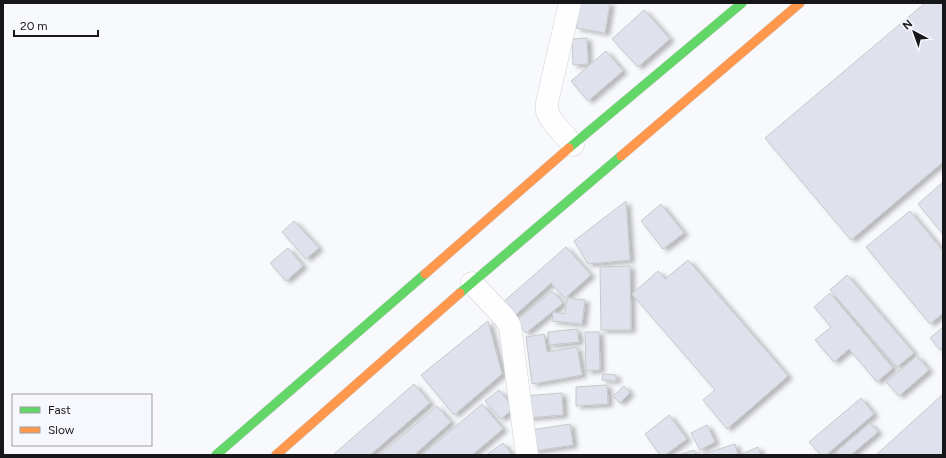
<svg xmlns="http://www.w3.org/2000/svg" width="946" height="458" viewBox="0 0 946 458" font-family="Figtree,sans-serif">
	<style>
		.building { fill: #dfe2ed; stroke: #c7c8ca; filter: url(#shadow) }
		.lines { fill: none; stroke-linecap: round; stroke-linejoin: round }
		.street-casing { stroke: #d0d1d4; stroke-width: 23 }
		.fast-casing { stroke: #d0d1d4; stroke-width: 10 }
		.slow-casing { stroke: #d0d1d4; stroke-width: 10 }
		.street { stroke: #fefeff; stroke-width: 22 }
		.fast { stroke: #63d668; stroke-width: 9 }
		.slow { stroke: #ff974d; stroke-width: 9 }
	</style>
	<defs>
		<filter id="shadow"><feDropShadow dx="4.5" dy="2.5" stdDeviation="2" flood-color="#0004"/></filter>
	</defs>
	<rect width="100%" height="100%" fill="#f8f9fd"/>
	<!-- building -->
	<path class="building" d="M580 3H610L605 33 576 28Z
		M925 3H943V162L851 240 765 138Z
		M644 10 670 39 638 67 612 39Z
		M587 38 588 64 573 65 572 39Z
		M606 51 623 71 588 101 571 81Z
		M943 182V234L918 204Z
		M626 201 630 260 588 264 574 241Z
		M661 204 684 233 663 249 641 221Z
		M910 211 943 251V313L930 324 866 247Z
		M294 221 319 248 306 259 282 232Z
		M566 247 591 275 565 298 551 283 513 317 501 304Z
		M288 248 303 266 286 281 270 263Z
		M688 260 788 376 727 429 703 400 715 390 632 294 658 271 665 279Z
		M630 266 631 330H601L600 267Z
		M847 275 914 353 897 367 830 290Z
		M552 291 563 303 526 333 516 321Z
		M830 293 893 368 877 382 849 349 834 362 815 340 831 327 814 307Z
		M567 298 585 300 582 324 552 321 553 312 565 314Z
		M488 321 502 374 454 415 421 375Z
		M943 327V347L940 350 930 338Z
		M577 329 579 342 549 345 548 332Z
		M585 332H599L600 370 586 371Z
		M544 334 547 352 577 347 582 375 532 384 526 337Z
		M917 356 929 370 899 396 886 382Z
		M603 374 616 375V381L602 380Z
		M414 384 430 403 370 455H333Z
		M607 385 608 404 576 406V387Z
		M624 386 630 393 620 403 613 396Z
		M499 390 514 408 501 419 485 401Z
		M562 393 563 415 526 418 525 396Z
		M943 394V455H876Z
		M861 398 874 414 826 455H821L809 442Z
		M482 404 503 429 472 455H422Z
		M437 406 451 422 414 455H380Z
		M669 415 687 439 665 455H660L645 434Z
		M870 423 878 432 851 455H839L836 452Z
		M570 424 573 445 534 451 531 430Z
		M707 425 715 442 700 450 691 433Z
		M503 443 512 455H486Z
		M735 444 738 455H703V454Z
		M758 447 761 455H742V454Z
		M694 450 696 455H678Z"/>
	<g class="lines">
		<!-- street casing -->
		<g class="street-casing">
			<path id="street" d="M570 3 547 102V112L553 122 573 145
				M472 283 504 317 510 326 527 455"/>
		</g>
		<!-- fast casing -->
		<g class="fast-casing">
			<path id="fast" d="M569 148 742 3
				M460 293 621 156
				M216 455 425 274"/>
		</g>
		<!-- slow casing -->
		<g class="slow-casing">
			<path id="slow" d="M621 156 800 3
				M425 274 569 148
				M276 455 460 293"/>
		</g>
		<!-- street -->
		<use href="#street" class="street"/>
		<!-- fast -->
		<use href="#fast" class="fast"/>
		<!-- slow -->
		<use href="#slow" class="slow"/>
	</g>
	<!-- border -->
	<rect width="946" height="458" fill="none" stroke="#171719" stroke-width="8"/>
	<!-- legend -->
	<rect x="12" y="394" width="140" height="52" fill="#f7f8fe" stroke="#9d9ea2"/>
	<rect x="20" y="407" width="20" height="6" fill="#63d668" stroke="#9d9ea2"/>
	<text x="48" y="414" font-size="12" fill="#171719">Fast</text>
	<rect x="20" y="427" width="20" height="6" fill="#ff974d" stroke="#9d9ea2"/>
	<text x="48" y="434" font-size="12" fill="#171719">Slow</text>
	<!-- north arrow -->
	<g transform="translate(914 32) rotate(319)" stroke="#f7f8fe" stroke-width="3" paint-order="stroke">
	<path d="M0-3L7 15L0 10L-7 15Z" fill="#171719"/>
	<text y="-6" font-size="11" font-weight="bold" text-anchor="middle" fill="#171719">N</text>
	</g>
	<!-- scale -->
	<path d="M14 30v6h84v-6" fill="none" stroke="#171719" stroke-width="2"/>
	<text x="20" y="30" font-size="12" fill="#171719" stroke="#f7f8fe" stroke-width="3" paint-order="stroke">20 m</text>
</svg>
